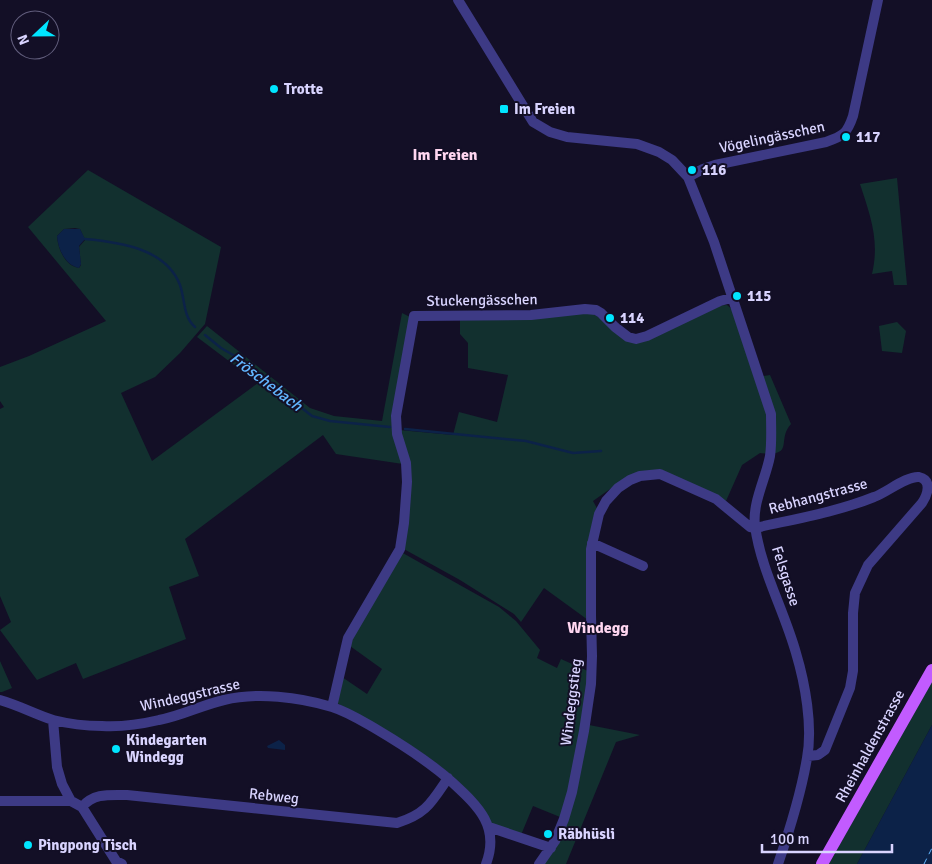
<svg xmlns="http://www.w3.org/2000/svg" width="932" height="864" viewBox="0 0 932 864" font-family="Signika,sans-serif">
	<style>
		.green { fill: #12302f; fill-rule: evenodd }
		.water { fill: #0c2248 }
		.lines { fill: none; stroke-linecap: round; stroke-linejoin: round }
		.stream { stroke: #0c2248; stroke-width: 2.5 }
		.ferry { stroke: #62b6ff; stroke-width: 1; stroke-dasharray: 6 5; stroke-linecap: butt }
		.minor { stroke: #3d3a85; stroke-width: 10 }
		.major { stroke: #c25bff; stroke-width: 12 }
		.poi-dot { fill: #00e5ff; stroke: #130f26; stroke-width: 2 }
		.labels { text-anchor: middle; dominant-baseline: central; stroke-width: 4; stroke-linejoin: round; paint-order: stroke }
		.poi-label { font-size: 15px; font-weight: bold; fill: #d9d4ff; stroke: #130f26; text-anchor: start }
		.street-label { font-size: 15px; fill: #d9d4ff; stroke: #130f26 }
		.neighbourhood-label { font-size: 16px; font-weight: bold; fill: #ffd6f0; stroke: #130f26 }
		.water-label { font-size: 16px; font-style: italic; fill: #62b6ff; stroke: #130f26 }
	</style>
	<rect width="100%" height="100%" fill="#130f26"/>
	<!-- green -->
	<path class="green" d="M88 170 221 247 205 324 180 353 155 377 121 393 152 461 258 383 197 337 207 326 310 408 334 416 382 421 402 313 410 317 392 423 403 464 336 454 323 435 185 539 199 576 169 587 186 639 83 679 76 663 37 680 0 630 11 622 0 596V409L4 407 0 401V367L29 356 106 321 28 227ZM75 228 80 229 85 240 79 247 81 265 79 268C65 266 58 249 57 236L64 229Z
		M897 178 907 285H894L892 271 872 274C880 240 870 215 860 184Z
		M727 305 734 311 757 377 770 375 791 424C776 440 796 457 760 453L742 465 726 501 655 471 627 477 593 501 599 512 588 620 544 588 521 622 514 614 460 580 402 548 409 486 399 430 453 435 459 412 497 422 508 375 468 368V343L460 334V319L592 313 635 342 716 306Z
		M897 322 906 331 902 353 882 351 879 326Z
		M401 552 499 607 516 621 540 650 537 658 557 668 561 659 590 672 584 724 640 735 616 742 566 864H543L565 819 533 806 521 835 492 825C466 770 388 732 337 703L342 677 367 694 382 669 350 646 353 638Z
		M0 661 12 688 2 692H0Z
		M932 678V725L857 864H829Z"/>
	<!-- water -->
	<path class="water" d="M64 229H80L85 239 79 246 81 264 79 268C65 265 58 249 57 236Z
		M932 725V864H857Z
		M279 740 285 745V750L268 748 267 746Z"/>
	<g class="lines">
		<!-- stream -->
		<path class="stream" d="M85 239C118 242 166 248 180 285 185 299 183 317 195 327
			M205 335 221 348 240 359 312 416 330 421 390 427
			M405 429 526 441 573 453 601 451"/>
		<!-- ferry -->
		<path class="ferry" d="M924 864 932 848"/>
		<!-- minor -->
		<path class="minor" d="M458 0 533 122 550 132 567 137 637 144 659 152 672 160 688 177 714 242 771 414C771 428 772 442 770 456 766 478 752 503 755 526 761 570 784 610 796 653 805 683 813 726 807 758 801 794 790 829 778 864
			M688 177 703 169 715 165 826 142C843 136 847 134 853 116L878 0
			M592 543 643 566
			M0 700C18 705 35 714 53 720 69 724 86 726 102 726 119 727 142 724 159 720 181 716 202 705 224 700 257 692 299 697 332 707 348 712 362 721 376 729 403 745 430 762 453 783 479 807 500 827 486 864
			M332 707 348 638 400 549 404 523 407 482 406 463 397 434 396 416 414 316 531 315 585 309 596 310 601 313 615 327 628 337 636 339 647 336 720 301 731 298
			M53 720 57 767 62 784 71 801 82 807 116 861 122 864
			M0 801H71
			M82 807C94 793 109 795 127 795L397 823C426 814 431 803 448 778
			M489 827 551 848
			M539 864 555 841 564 819 572 792 584 731 591 684 592 656 591 615V549L599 514 606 501 618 488 630 480 640 476 660 474 716 499 750 527 755 528C795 519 837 512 874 497 886 493 906 476 919 477 932 480 928 494 922 503L868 565 855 593 853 613V671L850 688 825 750 818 755 808 756"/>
		<!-- major -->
		<path class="major" d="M822 864 932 670"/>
	</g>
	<!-- markers -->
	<g class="poi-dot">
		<circle cx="274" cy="89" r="5"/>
		<rect x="499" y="104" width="10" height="10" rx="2.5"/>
		<circle cx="846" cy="137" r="5"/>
		<circle cx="692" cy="170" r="5"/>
		<circle cx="737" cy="296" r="5"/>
		<circle cx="610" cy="318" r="5"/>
		<circle cx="116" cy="749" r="5"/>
		<circle cx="548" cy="834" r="5"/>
		<circle cx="28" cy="845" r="5"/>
	</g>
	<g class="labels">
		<!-- poi labels -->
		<g class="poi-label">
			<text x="284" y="89">Trotte</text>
			<text x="514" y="109">Im Freien</text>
			<text x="856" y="137">117</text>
			<text x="702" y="170">116</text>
			<text x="747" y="296">115</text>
			<text x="620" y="318">114</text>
			<text x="126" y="740">Kindegarten<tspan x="126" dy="17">Windegg</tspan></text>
			<text x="558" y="834">Räbhüsli</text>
			<text x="38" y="845">Pingpong Tisch</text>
		</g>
		<!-- street labels -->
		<g class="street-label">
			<text transform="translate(772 137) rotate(-12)">Vögelingässchen</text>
			<text transform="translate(482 300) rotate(-1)">Stuckengässchen</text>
			<text transform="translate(818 496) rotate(-15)">Rebhangstrasse</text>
			<text transform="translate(786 576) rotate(72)">Felsgasse</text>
			<text transform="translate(190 695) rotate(-13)">Windeggstrasse</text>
			<text transform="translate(571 702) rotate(-83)">Windeggstieg</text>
			<text transform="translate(870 746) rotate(-61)">Rheinhaldenstrasse</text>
			<text transform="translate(274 796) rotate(6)">Rebweg</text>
		</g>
		<!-- neighbourhood labels -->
		<g class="neighbourhood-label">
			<text x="445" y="155">Im Freien</text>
			<text x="598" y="628">Windegg</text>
		</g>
		<!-- water labels -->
		<g class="water-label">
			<text transform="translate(266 382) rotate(37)">Fröschebach</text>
		</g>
	</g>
	<!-- north arrow -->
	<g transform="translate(35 35) rotate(248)"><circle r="24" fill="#130f26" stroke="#625e7d"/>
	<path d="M0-4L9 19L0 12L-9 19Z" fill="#00e5ff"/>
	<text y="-8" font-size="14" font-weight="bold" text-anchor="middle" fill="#d9d4ff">N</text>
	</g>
	<!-- scale -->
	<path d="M762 844v8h130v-8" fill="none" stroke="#d9d4ff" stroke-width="2.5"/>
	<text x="770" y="844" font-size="15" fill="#d9d4ff" stroke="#130f26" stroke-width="4" paint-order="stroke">100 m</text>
</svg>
